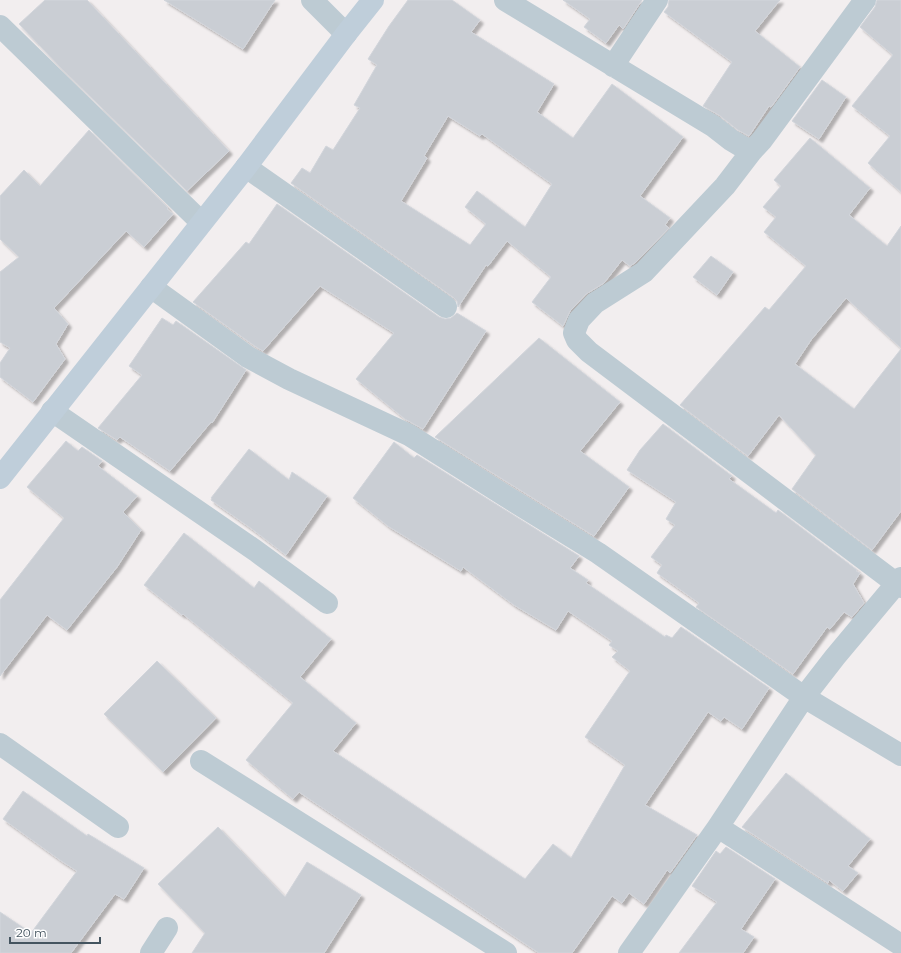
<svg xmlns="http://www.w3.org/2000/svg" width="901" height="953" viewBox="0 0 901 953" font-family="Montserrat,sans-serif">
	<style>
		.building { fill: #caced4; stroke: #d2d5db; fill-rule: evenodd; filter: url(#shadow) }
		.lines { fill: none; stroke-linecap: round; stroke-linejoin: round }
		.street { stroke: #bdcbd3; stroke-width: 22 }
		.secondary { stroke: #bfceda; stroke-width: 22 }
	</style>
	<defs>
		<filter id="shadow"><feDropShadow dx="3.5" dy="3.5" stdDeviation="1" flood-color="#0004"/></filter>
	</defs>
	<rect width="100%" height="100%" fill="#f2eeef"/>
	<!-- building -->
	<path class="building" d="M45 0H87L229 151 187 191 61 68 19 24Z
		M164 0H275L243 49Z
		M408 0H452L480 20 471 32 554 84 537 112 573 138 612 84 683 137 640 196 670 218 665 225 669 228 636 262 630 266 622 260 604 283 586 294 570 311 563 326 532 302 551 277 507 241 488 266 486 265 458 307 457 301 453 297 291 183 302 168 310 173 326 146 333 150 360 108 354 105 377 65 368 59 389 26ZM448 116 480 136 482 134 552 184 525 227 477 191 465 207 486 224 470 245 401 201 427 158 424 156Z
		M563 0H642L623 29 619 25 606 43 584 27 590 19Z
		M669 0H780L755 31 800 67 771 107 769 106 749 136 738 130 719 115 703 106 732 62 664 12 668 7Z
		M877 0H901V192L868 163 890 136 852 106 893 55 860 27 875 7Z
		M822 80 846 97 819 139 792 121Z
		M89 130 168 208 167 209 173 214 144 247 126 231 54 308 68 324 56 344 65 359 33 402 0 377V363L10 348 0 342V272L19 257 0 239V196L24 170 40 186Z
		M810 138 870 188 849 215 887 246 901 226V348L846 298 811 340 795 364 854 409 901 349V511L872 550 792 489 816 455 779 415 748 456 680 405 765 307 769 310 806 266 764 232 776 217 763 207 781 186 774 180Z
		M277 204 439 317 445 319 451 318 457 313 486 331 423 429 405 419 356 379 394 333 320 286 263 351 255 346 193 302 246 242 249 244Z
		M711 256 733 272 717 295 693 277Z
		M162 318 173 325 176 321 246 370 212 423 211 422 170 471 120 437 117 440 98 428 142 375 129 366Z
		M539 338 620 402 580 451 629 487 594 536 435 437Z
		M663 424 732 476 729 479 776 513 778 510 857 570 856 571 860 573 853 584 864 603 852 617 844 612 830 629 827 627 793 674 696 607 699 603 657 573 662 565 651 557 675 525 666 519 676 502 627 470 640 450Z
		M66 441 78 451 82 447 102 461 98 466 137 496 123 512 141 530 117 567 67 630 47 615 0 676V600L64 518 27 487Z
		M394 442 414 458 417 455 579 556 570 568 588 580 586 583 665 637 666 635 672 638 681 627 769 688 742 729 724 717 721 721 708 712 645 805 697 835 670 873 667 870 644 904 629 893 622 903 612 896 572 953H539L299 792 293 799 246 760 293 703 183 614 182 615 144 585 184 533 254 588 259 581 331 639 300 677 356 723 333 751 525 879 553 844 571 858 625 765 585 737 630 671 612 657 618 651 609 645 612 641 568 611 556 630 514 605 463 567 461 571 388 526 353 498Z
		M249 449 289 480 292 472 327 496 286 555 252 529 211 500 212 498H211Z
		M157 661 216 718 163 772 104 714Z
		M786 773 870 839 848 866 858 873 843 891 829 880 828 883 742 827Z
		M23 791 87 836 88 834 144 868 124 899 115 894 71 953H0V912L31 933 77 871 60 860 3 819Z
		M218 827 285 897 307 862 361 895 324 953H192L205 933 158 884Z
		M726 847 775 879 741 929 754 937 743 953H679L717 902 692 886 716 851 720 854Z"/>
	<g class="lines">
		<!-- street -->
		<path class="street" d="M312 0 346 34
			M505 0 713 126 731 140 751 152 725 186 644 272 595 303 579 320 574 333 577 340 589 352 901 587
			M0 26 201 222
			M613 66 657 0
			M751 152 762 140 865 0
			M246 167 446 307
			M151 287 248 357 289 379 409 435 504 495 598 553 804 697 901 755
			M52 411 256 551 327 603
			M0 744 118 827
			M201 761 506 953
			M718 827 901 945
			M151 953 167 928
			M629 953 718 827 804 697 835 657 901 578"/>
		<!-- secondary -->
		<path class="secondary" d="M0 478 246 167 346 34 373 0"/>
	</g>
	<!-- scale -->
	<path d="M10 937v6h90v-6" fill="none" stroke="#44545f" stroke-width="2"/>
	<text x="16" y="937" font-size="12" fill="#44545f" stroke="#ffffff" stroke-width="3" paint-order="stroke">20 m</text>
</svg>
